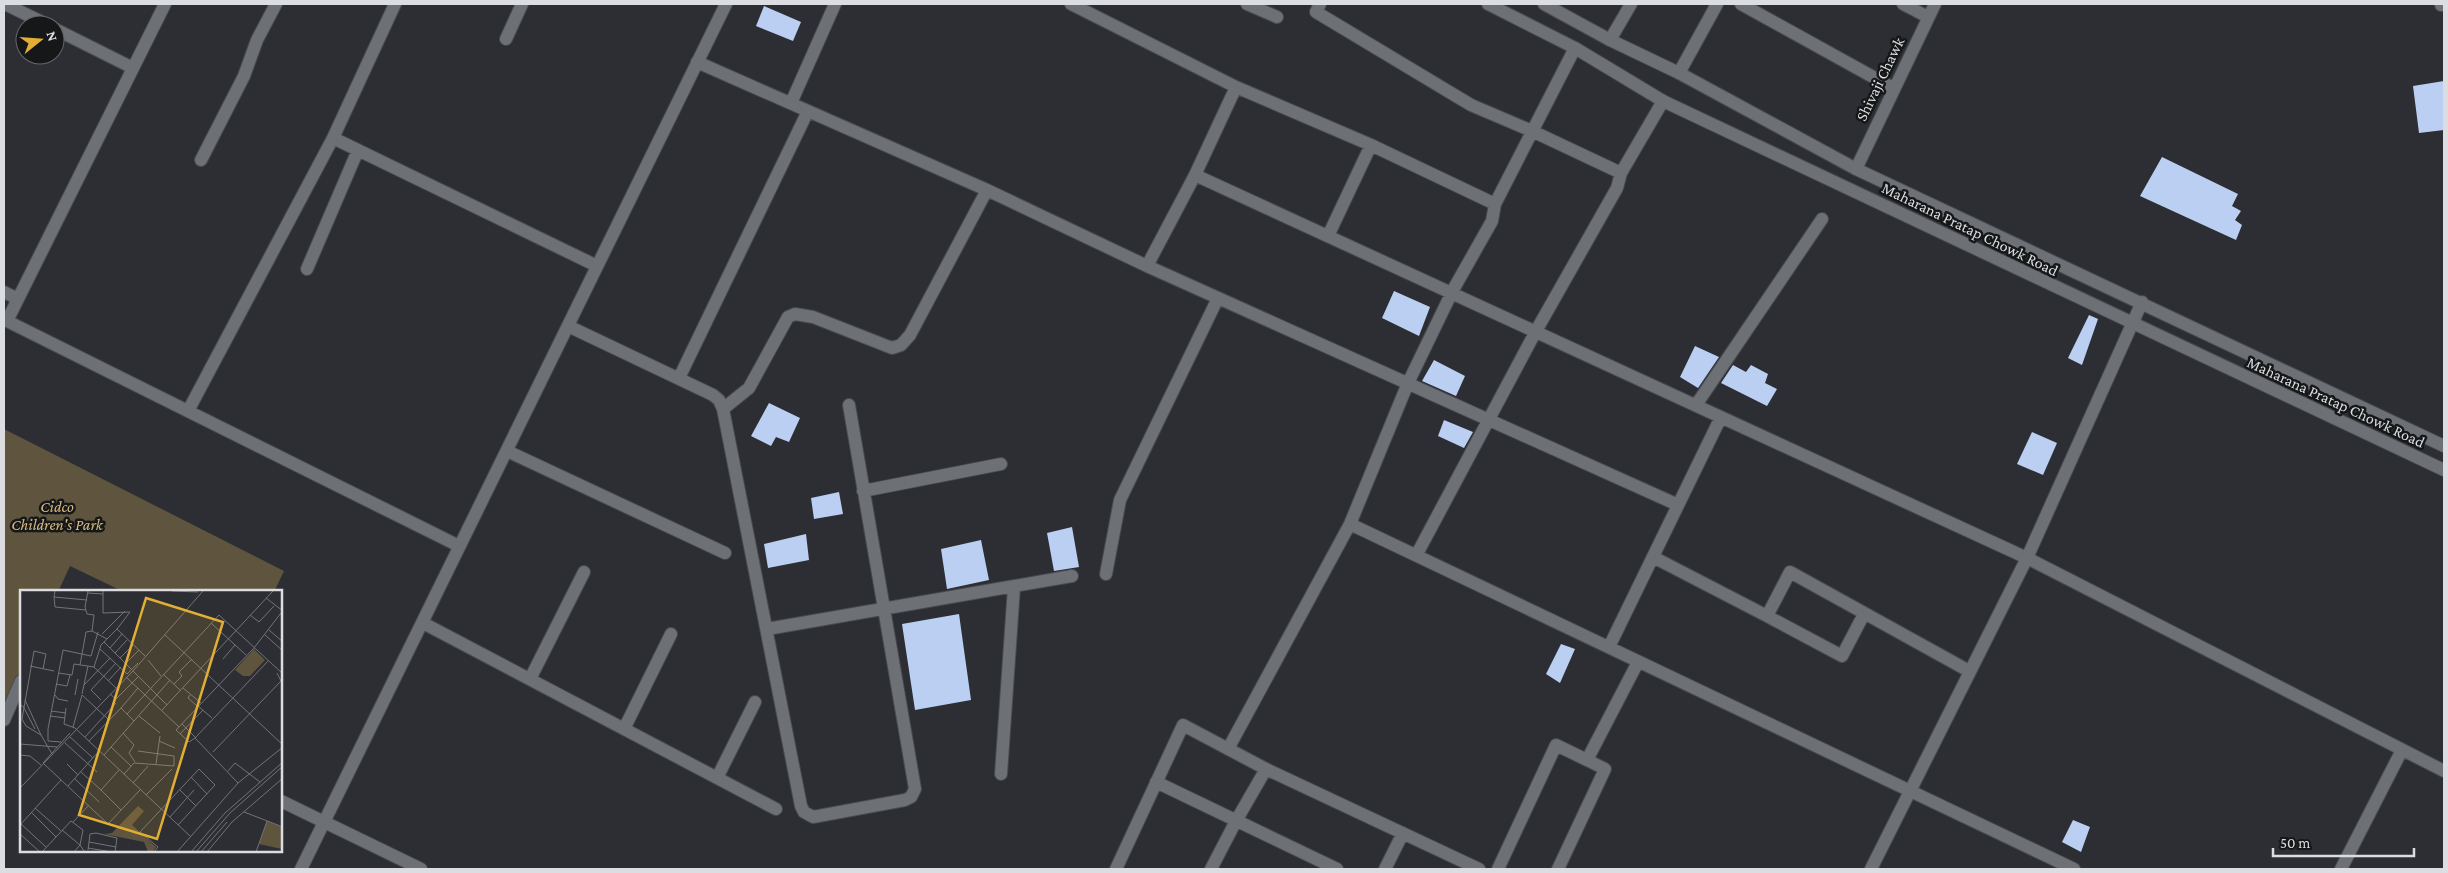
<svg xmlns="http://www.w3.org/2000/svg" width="2448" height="873" viewBox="0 0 2448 873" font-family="'Crimson Pro',serif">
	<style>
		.green { fill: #5f543e }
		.building { fill: #bbcff3 }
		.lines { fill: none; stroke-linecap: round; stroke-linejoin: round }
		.minor-casing { stroke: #484a4e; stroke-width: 14 }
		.tertiary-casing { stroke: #484a4e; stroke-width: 14 }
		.secondary-casing { stroke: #484a4e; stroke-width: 14 }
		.minor { stroke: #6d7075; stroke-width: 12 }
		.tertiary { stroke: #6d7075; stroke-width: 12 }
		.secondary { stroke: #6d7075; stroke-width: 12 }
		.labels { text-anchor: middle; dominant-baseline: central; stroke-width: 5; stroke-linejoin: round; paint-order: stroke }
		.street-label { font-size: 16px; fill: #dcdde0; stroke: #151719 }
		.park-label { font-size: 16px; font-style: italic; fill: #d8ba7e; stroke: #151719 }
		.inset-road { fill: none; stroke: #727478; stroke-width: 1 }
		.view { fill: #e2af34; fill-opacity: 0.15; stroke: #e2af34; stroke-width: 2.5 }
		.inset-edge { fill: none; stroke: #dcdde0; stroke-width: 2.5 }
	</style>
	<rect width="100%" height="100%" fill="#2c2e33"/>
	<!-- green -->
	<path class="green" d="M4 429 284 571 274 592H124L70 566 58 592H21V669L4 705Z"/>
	<!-- building -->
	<path class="building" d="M764 6 801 22 793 41 756 26Z
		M2444 81V130L2419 133 2413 86Z
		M2162 157 2238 194 2232 206 2241 211 2235 220 2242 225 2236 240 2140 196Z
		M1394 291 1430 307 1419 336 1382 318Z
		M2089 315 2098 319 2082 365 2068 358Z
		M1695 346 1719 357 1698 388 1680 377Z
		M1434 360 1465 376 1456 396 1422 381Z
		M1733 365 1746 372 1751 365 1768 374 1765 383 1777 389 1767 406 1721 383Z
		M769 403 800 418 789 442 776 437 771 446 751 436Z
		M1444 420 1473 432 1464 448 1438 436Z
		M2032 432 2057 443 2043 475 2017 464Z
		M839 492 843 514 814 519 811 498Z
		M1072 527 1079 567 1054 571 1047 533Z
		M806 534 809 560 768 568 764 544Z
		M981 540 989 580 947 589 941 549Z
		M959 614 971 700 915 710 902 624Z
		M1561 644 1575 649 1560 683 1546 674Z
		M2073 820 2090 827 2081 852 2062 842Z"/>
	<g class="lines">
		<!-- minor casing -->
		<g class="minor-casing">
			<path id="minor" d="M5 4 48 25
				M165 4 7 321 459 546
				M395 4 333 138 597 266
				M1247 4 1277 17
				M1320 4 1316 12 1471 105 1532 131 1621 173
				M1741 4 1893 88
				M1903 4 1928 17
				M2441 5H2444
				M55 29 133 68
				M506 39 522 4
				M1610 40 1631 4
				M697 62 987 190 1147 266 1195 175 1236 87 1071 4
				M1679 73 1717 4
				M1236 87 1371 145 1495 204
				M791 103 835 4
				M201 160 244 76 257 40 276 4
				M1856 169 1935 4
				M1195 175 2027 558 2444 771
				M1328 236 1371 145
				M1147 266 1678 505
				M307 269 358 150
				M4 292 18 299
				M568 326 713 395 719 400 723 409 801 806 804 812 813 817 905 800 911 797 915 789 849 405
				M679 378 808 111
				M1696 405 1822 219
				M723 409 749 388 788 317 795 314 813 317 892 348 901 345 910 335 987 190
				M188 411 333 138
				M507 451 725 553
				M863 491 1001 464
				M1350 524 2074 869
				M1417 554 1536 331 1617 188 1621 173 1663 101
				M1653 557 1767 616 1790 572 1969 671
				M1106 574 1120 500 1218 298
				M1767 616 1842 656 1864 614
				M423 623 776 809
				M767 629 1072 576
				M1609 647 1721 417
				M530 679 584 572
				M4 720 21 681
				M624 729 671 634
				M1228 749 1350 524 1408 383 1453 290 1492 221 1495 204 1575 48
				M1001 774 1014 587
				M717 778 755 702
				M1156 782 1337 869
				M281 801 421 869
				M1116 869 1183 725 1266 769 1479 869
				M1211 869 1236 821 1266 769
				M1385 869 1403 833
				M1498 869 1556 745 1587 760
				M1558 869 1605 769 1587 760 1638 662
				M2341 869 2402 750"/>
		</g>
		<!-- tertiary casing -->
		<g class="tertiary-casing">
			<path id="tertiary" d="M301 869 726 4
				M1871 869 2027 558 2142 302"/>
		</g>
		<!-- secondary casing -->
		<g class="secondary-casing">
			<path id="secondary" d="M1488 4 1575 48 1663 101 2444 470
				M1544 4 1610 40 1679 73 1856 169 2444 446"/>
		</g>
		<!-- minor -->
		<use href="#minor" class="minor"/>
		<!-- tertiary -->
		<use href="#tertiary" class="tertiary"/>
		<!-- secondary -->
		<use href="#secondary" class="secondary"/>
	</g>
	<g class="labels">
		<!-- street labels -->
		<g class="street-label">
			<text transform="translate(1880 79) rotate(-64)">Shivaji Chawk</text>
			<text transform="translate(1970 229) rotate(26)">Maharana Pratap Chowk Road</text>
			<text transform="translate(2336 402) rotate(25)">Maharana Pratap Chowk Road</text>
		</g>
		<!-- park labels -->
		<g class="park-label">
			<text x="57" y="506">Cidco<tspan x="57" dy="18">Children's Park</tspan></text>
		</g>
	</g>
	<!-- overview -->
	<g transform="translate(20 590)">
		<rect width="262" height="262" fill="#2c2e33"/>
		<path d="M234 59 245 70 230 86H223L215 80ZM118 216 124 221 112 235 136 257 133 262H128L124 252 84 244 92 243ZM247 231 262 237V259L239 254Z" fill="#5f543e"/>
		<path class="inset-road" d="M35 1 34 7 67 10M68 1 65 17 67 24 74 25 72 41 87 49M83 1V23L110 22 97 39 125 66M152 1 178 2M68 3 83 4M34 7 35 17 66 20M246 8 263 21M230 25 239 32 254 16M191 33 226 65M249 40 263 52M82 44 105 21M145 45 263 155M245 45 263 61M84 52 111 79M90 58 102 44M80 59 107 84M95 63 107 50M100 68 113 55M203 69 215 55M128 70 141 86M106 73 119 60M60 75 66 42 72 41M10 76 34 81M74 77 81 55 97 39M23 79 26 64 14 61 2 129 6 136 21 145 32 164M113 81 147 115M38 83 52 85 54 74 74 77 96 98M107 84 118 73M143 84 160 100M106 87 159 137M88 91 101 77M36 94 47 96 50 85M154 94 162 86 159 82 172 69M64 95 90 68M163 98 181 113M62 104 68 76M90 104 96 109 119 86M35 105 38 109 48 111M55 105 58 89M170 105 168 108 177 116M5 110 21 145M81 110 71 100 96 73M0 116H3L15 139M178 116 192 128M101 118 118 98M142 120 253 1M31 121 46 123M107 124 199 25 263 84M30 126 45 128M119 126 140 143M114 131 150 90M44 134 55 138 170 246M44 134 46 118M162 134 175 147M53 137 62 105 89 130M103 143 114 155 109 163 115 172M160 144 183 120M50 147 73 168M65 147 96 113M175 148 169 152 156 140 234 58 261 23M69 151 101 118 114 131 84 165M139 151 155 158M41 152 28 151V139L43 60 71 66 78 42M45 153 77 182M0 154 37 157M91 157 111 176M193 162 261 91 257 83M0 165 10 166 21 175M23 173 88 234 120 200M23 173 50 143M47 174 58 185M136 174 140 146M208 181 215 173 240 192M61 182 81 200 99 180M104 184 114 173 154 176V166L118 161M171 187 187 204M55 189 79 212M113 193 128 176M218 193 175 148 248 71M48 196 79 161M0 198 113 81 183 1M81 200 101 220M160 200 176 216M126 205 152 179M15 218 41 241M11 222 36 247M224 222 263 237M150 227 174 200M53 232 69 215M0 233 26 257M0 235 41 190M42 240 60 255 54 262M0 244 20 262M69 252 96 257M68 258 92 262M68 260 70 244 76 243 97 248 95 262M22 262 51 231 63 240 60 255 64 261M134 262 138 257 120 242 179 179 195 195 158 235M157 262 218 193 263 157M171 262 205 223 263 172M176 262 210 223 263 176M181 262 207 232M187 262 212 232 263 188M236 262 247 231"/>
		<path class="view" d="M126 8 203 32 137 249 59 225Z"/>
		<rect width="262" height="262" class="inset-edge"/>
	</g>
	<!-- border -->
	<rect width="2448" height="873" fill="none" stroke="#dcdde0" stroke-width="10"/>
	<!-- north arrow -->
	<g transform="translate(40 40) rotate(73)"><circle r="24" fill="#151719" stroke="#656669"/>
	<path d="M0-4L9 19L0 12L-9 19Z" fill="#e2af34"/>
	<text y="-8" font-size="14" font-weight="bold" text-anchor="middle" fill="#dcdde0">N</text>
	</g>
	<!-- scale -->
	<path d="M2273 848v8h141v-8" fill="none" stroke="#dcdde0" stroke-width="2.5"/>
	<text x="2280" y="848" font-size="15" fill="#dcdde0" stroke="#151719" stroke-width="4" paint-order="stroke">50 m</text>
</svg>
